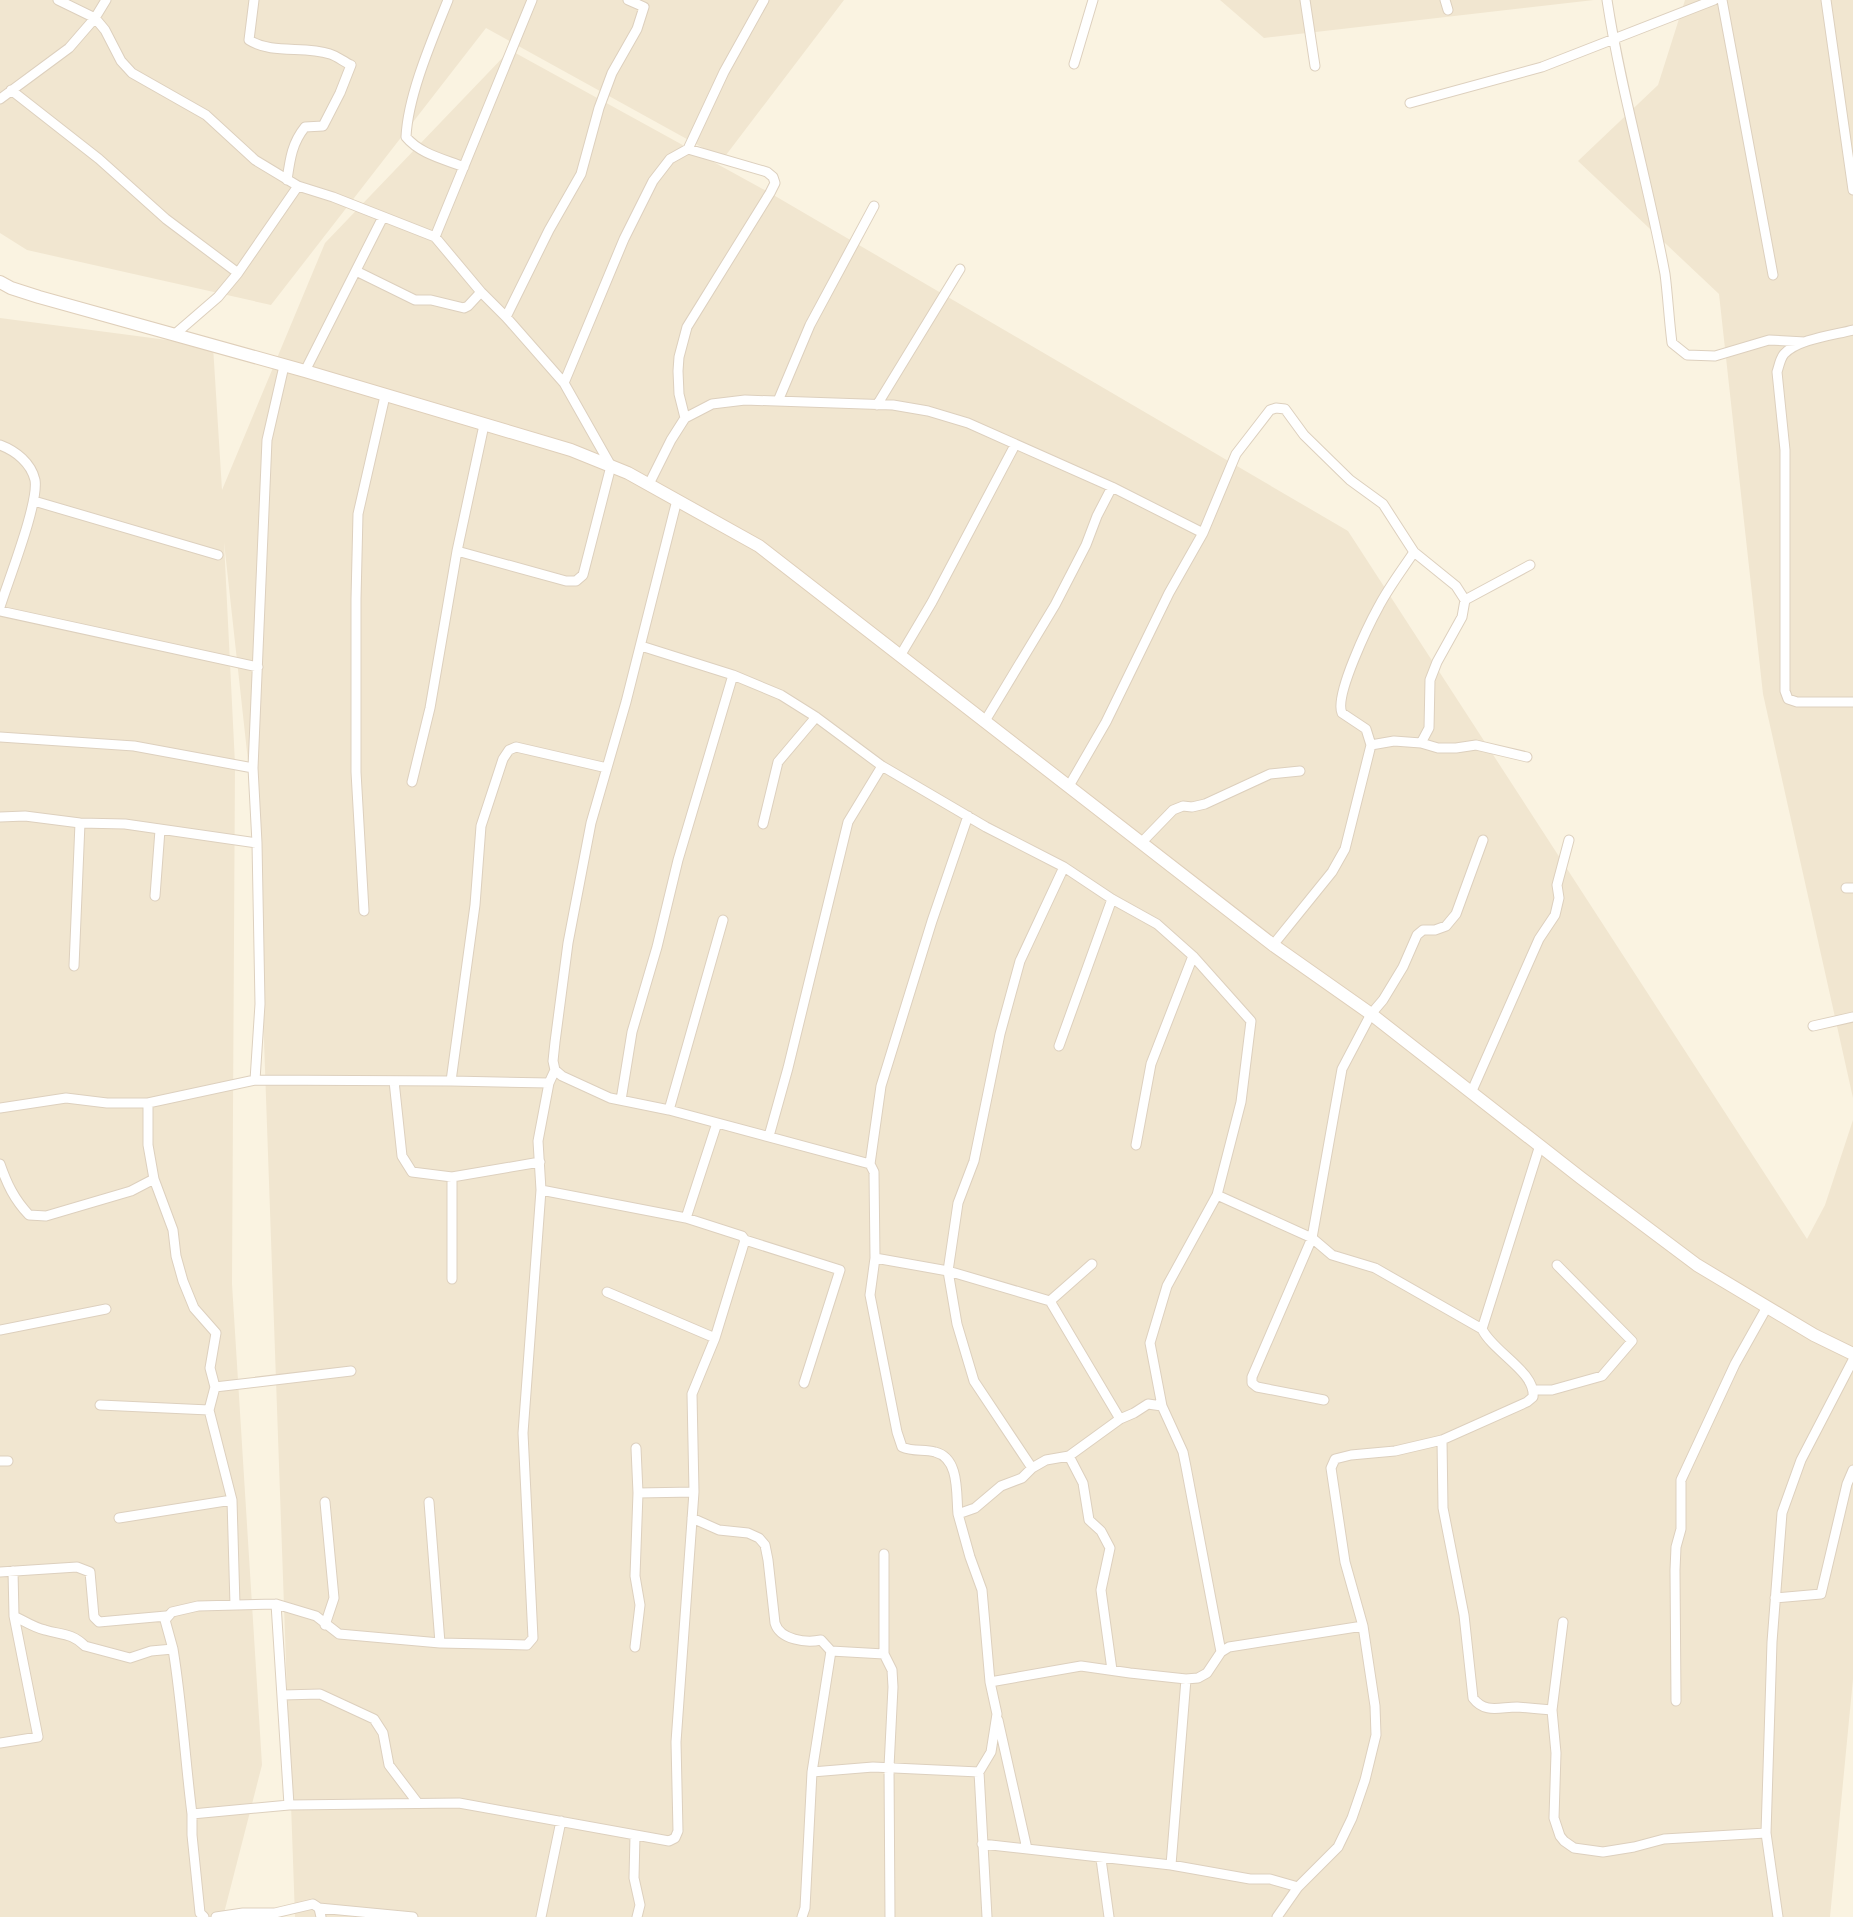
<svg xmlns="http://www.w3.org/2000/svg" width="1853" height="1917" viewBox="0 0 1853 1917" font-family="Ubuntu,sans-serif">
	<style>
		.residential { fill: #f1e6d0 }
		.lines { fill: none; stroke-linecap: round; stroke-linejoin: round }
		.street-casing { stroke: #ddd0be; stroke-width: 11 }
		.secondary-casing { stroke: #dfcfba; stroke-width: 14 }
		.street { stroke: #fff; stroke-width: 9 }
		.secondary { stroke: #fff; stroke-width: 12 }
	</style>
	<rect width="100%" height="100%" fill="#faf3e1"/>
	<!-- residential -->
	<path class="residential" d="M0 0H844L723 159 486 28 271 305 27 250 0 233Z
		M1220 0H1594L1264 38Z
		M1685 0H1853V1098L1763 694 1719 294 1578 161 1658 85Z
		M510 50 770 193 1348 531 1807 1239 1825 1205 1853 1120V1679L1830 1917H295L257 843 224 542 235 764 232 1284 262 1765 223 1917H0V318L213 346 222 490 325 243Z"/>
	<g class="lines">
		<!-- street casing -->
		<g class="street-casing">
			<path id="street" d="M58 0 95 18 105 30 121 61 132 73 206 115 255 160 298 186 333 197 435 237 481 292 506 317 564 383 611 466 583 575 576 581H566L457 551
				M254 0 249 40C273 55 304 45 330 54 337 56 344 62 351 65L340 93 323 126 305 127C292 143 290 159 287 180
				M448 0C432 40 408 95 406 137 420 154 444 159 464 167
				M1305 0 1315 66
				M1445 0 1448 10
				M1607 0C1621 92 1648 182 1665 274 1668 297 1669 320 1672 343L1687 355 1715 356 1769 340 1805 342
				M1722 0 1773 275
				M1826 0 1853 190
				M1074 64 1093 0
				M11 90 99 159 166 219 238 273
				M0 99 69 48 95 18 106 0
				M1410 103 1542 67 1714 0
				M688 149 724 72 764 0
				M435 237 532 0
				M356 271 415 300H431L464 308 468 306 481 292
				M506 317 549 230 581 174 599 108 612 73 637 29 644 7 628 0
				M1853 330C1834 335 1798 339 1784 354 1780 359 1779 366 1777 372L1785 450V691L1788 699 1797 702H1853
				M174 335 218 297 238 273 298 186
				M305 371 383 217
				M564 383 624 239 653 181 670 159 688 149 767 172 773 177 775 183 770 193 687 327 679 357 678 371 679 394 685 418
				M778 401 810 325 874 206
				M877 405 960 269
				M0 445C16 451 31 463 35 480 39 503 8 581 0 607
				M649 484 671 440 685 418 712 404 745 400 893 405 928 411 968 423 1112 487 1203 533
				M34 501 218 555
				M1465 600 1530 565
				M0 611 258 667
				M641 646 733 675 781 695 816 717 882 766 986 827 1064 867 1112 899 1157 924 1193 956 1251 1021 1241 1102 1217 1195 1167 1286 1150 1343 1162 1406 1183 1452 1186 1467 1221 1652
				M900 656 932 602 1015 445
				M985 721 1055 605 1086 545 1097 516 1112 487
				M0 737 134 746 253 768
				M1421 743 1438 748H1456L1476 745 1527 757
				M1371 745 1366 729 1342 713C1334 696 1369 624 1379 606 1389 587 1402 570 1414 552
				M412 782 430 708 457 551 484 425
				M1069 786 1106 722 1169 593 1203 533 1236 454 1270 410 1276 408 1285 409 1304 435 1350 480 1383 504 1414 552 1456 586 1465 600 1462 617 1437 662 1430 680 1429 728 1421 743 1394 741 1371 745 1345 849 1332 872 1273 945
				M0 817 25 816 80 823 125 824 257 843
				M763 824 778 762 816 717
				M1142 842 1173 810 1183 806 1192 807 1205 804 1270 774 1300 771
				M1846 888H1853
				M155 896 160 830
				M364 911 356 772V599L358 514 385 396
				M74 966 80 823
				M1813 1026 1853 1017
				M1059 1046 1112 899
				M555 1070 562 1076 610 1098 669 1110 870 1164
				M255 1080 260 1004 257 843 253 768 267 440 284 366
				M394 1081 402 1156 412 1172 452 1177 540 1162
				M451 1081 475 905 481 826 503 759 509 750 516 747 607 768
				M1471 1093 1539 939 1555 915 1559 898 1557 885 1569 840
				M621 1100 632 1032 657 947 678 860 733 675
				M148 1103V1145L154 1179 173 1230 176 1256 183 1281 194 1308 216 1333 210 1368 215 1387 209 1410 232 1500 235 1605
				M0 1108 66 1098 107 1103H148L255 1080 451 1081 549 1083
				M669 1110 723 920
				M769 1136 788 1068 848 822 882 766
				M1136 1145 1151 1064 1193 956
				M0 1164C7 1184 14 1199 29 1215L46 1216 131 1191 154 1179
				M452 1177V1279
				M1217 1195 1312 1238 1332 1255 1375 1268 1482 1329
				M686 1218 717 1123
				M745 1240 840 1270 804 1383
				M875 1258 948 1271 1050 1301 1120 1419
				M607 1292 715 1338
				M1050 1301 1092 1264
				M0 1330 106 1309
				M215 1387 351 1371
				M1534 1390H1552L1602 1376 1632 1341 1557 1265
				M1324 1400 1257 1387 1252 1383V1377L1312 1238 1342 1069 1371 1014 1383 1000 1403 967 1417 935 1423 930H1435L1446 926 1456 914 1483 840
				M100 1405 209 1410
				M1442 1440 1443 1508 1464 1615 1473 1698C1485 1714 1500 1707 1517 1707 1529 1708 1540 1709 1552 1710
				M636 1448 638 1493
				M1069 1456 1083 1483 1089 1520 1101 1531 1110 1548 1101 1590 1112 1670
				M0 1461H8
				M1032 1468 974 1381 957 1324 948 1271 958 1203 974 1161 1000 1034 1020 961 1064 867
				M325 1502 334 1598 325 1625
				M429 1502 440 1643
				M958 1514C956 1494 960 1458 935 1452 924 1449 913 1452 902 1447L897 1432 870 1295 875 1258 874 1172 870 1164 881 1086 932 921 968 816
				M119 1518 232 1500
				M692 1518 719 1530 748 1533 759 1538 765 1545 768 1560 775 1623C780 1640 806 1643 821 1640L831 1651 884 1654
				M884 1554V1654L892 1670 893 1687 889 1767 890 1917
				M13 1571 14 1616C24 1621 35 1628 45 1630 62 1635 72 1633 85 1646L130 1658 151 1651 173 1649 165 1620 172 1612 198 1606 276 1604 316 1616 339 1634 440 1643 527 1645 533 1638 523 1433 541 1190 538 1141 549 1083 555 1070 553 1061 555 1042 568 943 591 823 626 702 677 500
				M0 1572 77 1567 90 1572 94 1617 99 1622 166 1616
				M1775 1598 1821 1594 1847 1484 1853 1470
				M276 1604 289 1805 459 1803 669 1841 675 1838 678 1831 676 1742 694 1492 692 1394 715 1338 745 1240 742 1236 686 1218 541 1190
				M1563 1622 1552 1710 1556 1753 1554 1818 1560 1836 1564 1841 1574 1848 1603 1852 1634 1847 1664 1839 1766 1833
				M635 1647 640 1605 635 1576 638 1493 694 1492
				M173 1649C182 1704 185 1759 192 1814
				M990 1682 1081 1666 1130 1673 1186 1679 1198 1678 1207 1673 1221 1652 1229 1647 1363 1626
				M283 1695 320 1694 374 1719 383 1733 389 1765 417 1802
				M1676 1701 1675 1570 1676 1547 1681 1529V1480L1735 1364 1767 1307
				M998 1720 1027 1849
				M0 1743 38 1737 14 1616
				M812 1772 873 1767 979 1772
				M635 1835 634 1878 640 1905 637 1917
				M982 1844 1171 1865 1250 1879H1270L1298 1887
				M1101 1859 1109 1917
				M1171 1865 1186 1679
				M319 1908 413 1917
				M204 1917 200 1913 192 1835V1814L289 1805
				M216 1917 243 1913H275L313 1904 319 1908 321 1917
				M541 1917 561 1821
				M802 1917 805 1908 812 1772 831 1651
				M987 1917 979 1772 991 1752 997 1714 990 1682 982 1590 970 1557 958 1514 975 1508 1001 1486 1022 1478 1032 1468 1046 1460 1069 1456 1120 1419 1134 1413 1148 1404 1162 1406
				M1277 1917 1298 1887 1338 1847 1352 1818 1365 1780 1376 1735 1375 1706 1363 1626 1345 1562 1331 1468 1335 1459 1351 1455 1395 1451 1442 1440 1527 1402 1533 1397C1536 1372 1493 1352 1482 1329L1540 1145
				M1778 1917 1766 1833 1772 1642 1782 1513 1801 1460 1853 1360"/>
		</g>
		<!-- secondary casing -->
		<g class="secondary-casing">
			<path id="secondary" d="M0 282 11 288 39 297 305 371 571 450 628 473 759 546 1273 945 1371 1014 1581 1178 1697 1265 1814 1335 1853 1354"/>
		</g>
		<!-- street -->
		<use href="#street" class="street"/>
		<!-- secondary -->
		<use href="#secondary" class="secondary"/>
	</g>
</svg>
